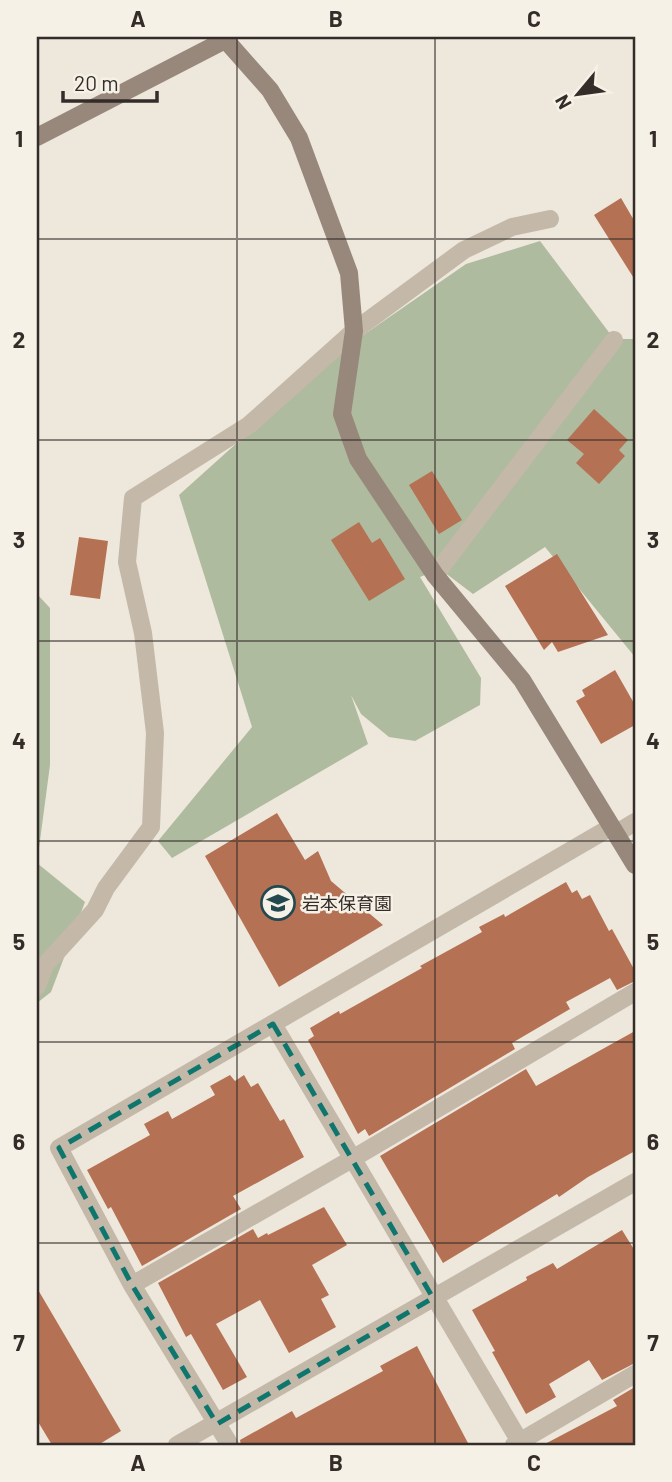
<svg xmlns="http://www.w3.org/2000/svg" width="672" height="1482" viewBox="0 0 672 1482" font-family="Barlow,'Noto Sans JP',sans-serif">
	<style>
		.green { fill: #afbb9e }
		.building { fill: #b57153 }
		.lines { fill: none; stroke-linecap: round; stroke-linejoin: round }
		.street { stroke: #c4b8a9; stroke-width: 18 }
		.secondary { stroke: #98877b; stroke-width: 18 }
		.marked { fill: none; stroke: #0f766e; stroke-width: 5; stroke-dasharray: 14 9; stroke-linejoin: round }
		.grid { fill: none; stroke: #332c28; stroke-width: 2; stroke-opacity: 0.55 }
		.labels { text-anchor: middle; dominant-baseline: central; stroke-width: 5; stroke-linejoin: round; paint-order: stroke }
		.poi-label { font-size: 18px; fill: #332c28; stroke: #f6f1e7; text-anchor: start }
		.neatline { fill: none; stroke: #332c28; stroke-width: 2.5 }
		.grid-label { font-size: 23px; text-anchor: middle; font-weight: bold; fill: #332c28 }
	</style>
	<rect width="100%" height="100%" fill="#eee7dc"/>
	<!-- green -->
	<path class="green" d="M540 241 614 339H635V657L545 547 473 594 440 569 420 577 481 678 480 705 415 741 389 737 361 714 351 695 368 744 172 858 158 841 252 727 179 495 336 354 466 264Z
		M37 594 50 608V765L37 863 85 902 51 992 37 1003Z"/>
	<!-- building -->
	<path class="building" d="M621 198 635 222V280L594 215Z
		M594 409 628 440 619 450 625 456 599 484 576 463 584 454 567 440Z
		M432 471 462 520 439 534 409 485Z
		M359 522 372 543 380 538 405 579 369 601 331 540Z
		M79 537 108 541 100 599 70 595Z
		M557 554 608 635 558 652 552 642 544 650 505 586Z
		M615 670 635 705V725L601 744 576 701 585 696 582 690Z
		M277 813 305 860 318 851 331 881 383 925 279 987 205 856Z
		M566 882 572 893 577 890 582 899 590 895 609 931 612 929 635 971V981L617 990 610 978 566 1002 570 1009 512 1043 515 1049 369 1136 365 1129 358 1134 308 1040 314 1036 310 1028 339 1011 340 1014 422 968 420 966 482 932 479 927 504 914 505 917Z
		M635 1031V1151L588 1177 559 1197 557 1194 443 1263 380 1156 526 1069 536 1086Z
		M230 1075 235 1081 244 1075 251 1087 258 1083 280 1121 284 1119 304 1157 233 1196 241 1209 142 1266 111 1207 108 1209 87 1170 150 1135 144 1124 168 1111 172 1119 215 1095 210 1086Z
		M324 1207 347 1245 312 1265 329 1295 321 1299 336 1327 289 1353 260 1300 216 1324 247 1377 223 1390 191 1334 186 1337 158 1283 253 1229 258 1238 267 1233 268 1235Z
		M622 1230 635 1251V1363L602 1380 589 1360 549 1384 556 1397 526 1414 492 1352 495 1351 472 1310 527 1280 526 1277 553 1263 557 1269Z
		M37 1288 121 1431 98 1445H52L37 1420Z
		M417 1346 469 1445H241L240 1440 292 1411 296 1418 383 1371 380 1366Z
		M635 1387V1445H543L617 1406 613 1400Z"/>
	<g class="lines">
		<!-- street -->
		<path class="street" d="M435 575 614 340
			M617 833 635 822
			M37 986 45 965 95 910 106 888 151 827 155 733 143 633 127 562 133 498 249 425 354 331 464 250 512 227 550 219
			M273 1024 522 1445
			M132 1285 352 1159 635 992
			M177 1445 635 1182
			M230 1445 132 1285 59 1148 611 827
			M514 1445 635 1374"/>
		<!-- secondary -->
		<path class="secondary" d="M223 37 270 90 299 138 349 273 354 331 342 414 358 459 435 575 522 680 635 865
			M37 137 225 40"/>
	</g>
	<!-- marked area -->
	<path class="marked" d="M273 1024 433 1298 217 1424 132 1285 59 1148Z"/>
	<!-- grid -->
	<path class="grid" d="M237 37V1445M435 37V1445M37 239H635M37 440H635M37 641H635M37 841H635M37 1042H635M37 1243H635"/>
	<!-- icons -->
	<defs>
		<g id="school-ring" transform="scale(1.75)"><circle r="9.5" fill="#f6f1e7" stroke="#23494e" stroke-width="1.5"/><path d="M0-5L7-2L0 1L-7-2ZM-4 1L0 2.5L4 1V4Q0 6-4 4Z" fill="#23494e"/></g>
	</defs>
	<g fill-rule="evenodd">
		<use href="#school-ring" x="278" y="903"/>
	</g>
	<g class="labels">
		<!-- poi labels -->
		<g class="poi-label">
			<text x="302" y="903">岩本保育園</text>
		</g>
	</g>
	<!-- border -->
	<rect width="672" height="1482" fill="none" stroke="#f6f1e7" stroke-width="77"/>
	<!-- north arrow -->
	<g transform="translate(578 94) rotate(241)" stroke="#f6f1e7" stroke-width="5" paint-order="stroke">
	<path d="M0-5L12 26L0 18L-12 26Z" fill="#332c28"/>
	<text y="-10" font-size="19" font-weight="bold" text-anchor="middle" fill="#332c28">N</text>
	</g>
	<!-- scale -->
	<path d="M63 91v10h94v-10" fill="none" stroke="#332c28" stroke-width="3.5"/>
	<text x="74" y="91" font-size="21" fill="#332c28" stroke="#f6f1e7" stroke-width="5" paint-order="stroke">20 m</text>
	<rect x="38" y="38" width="596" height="1406" class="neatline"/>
	<g class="grid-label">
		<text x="138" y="27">A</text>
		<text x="336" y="27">B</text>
		<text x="534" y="27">C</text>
		<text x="19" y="147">1</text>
		<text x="653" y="147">1</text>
		<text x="19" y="348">2</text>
		<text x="653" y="348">2</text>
		<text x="19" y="548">3</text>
		<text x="653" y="548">3</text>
		<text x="19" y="749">4</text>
		<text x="653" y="749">4</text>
		<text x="19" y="950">5</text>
		<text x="653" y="950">5</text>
		<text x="19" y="1150">6</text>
		<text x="653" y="1150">6</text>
		<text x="19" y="1351">7</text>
		<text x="653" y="1351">7</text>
		<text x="138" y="1471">A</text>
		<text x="336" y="1471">B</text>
		<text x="534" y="1471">C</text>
	</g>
</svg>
